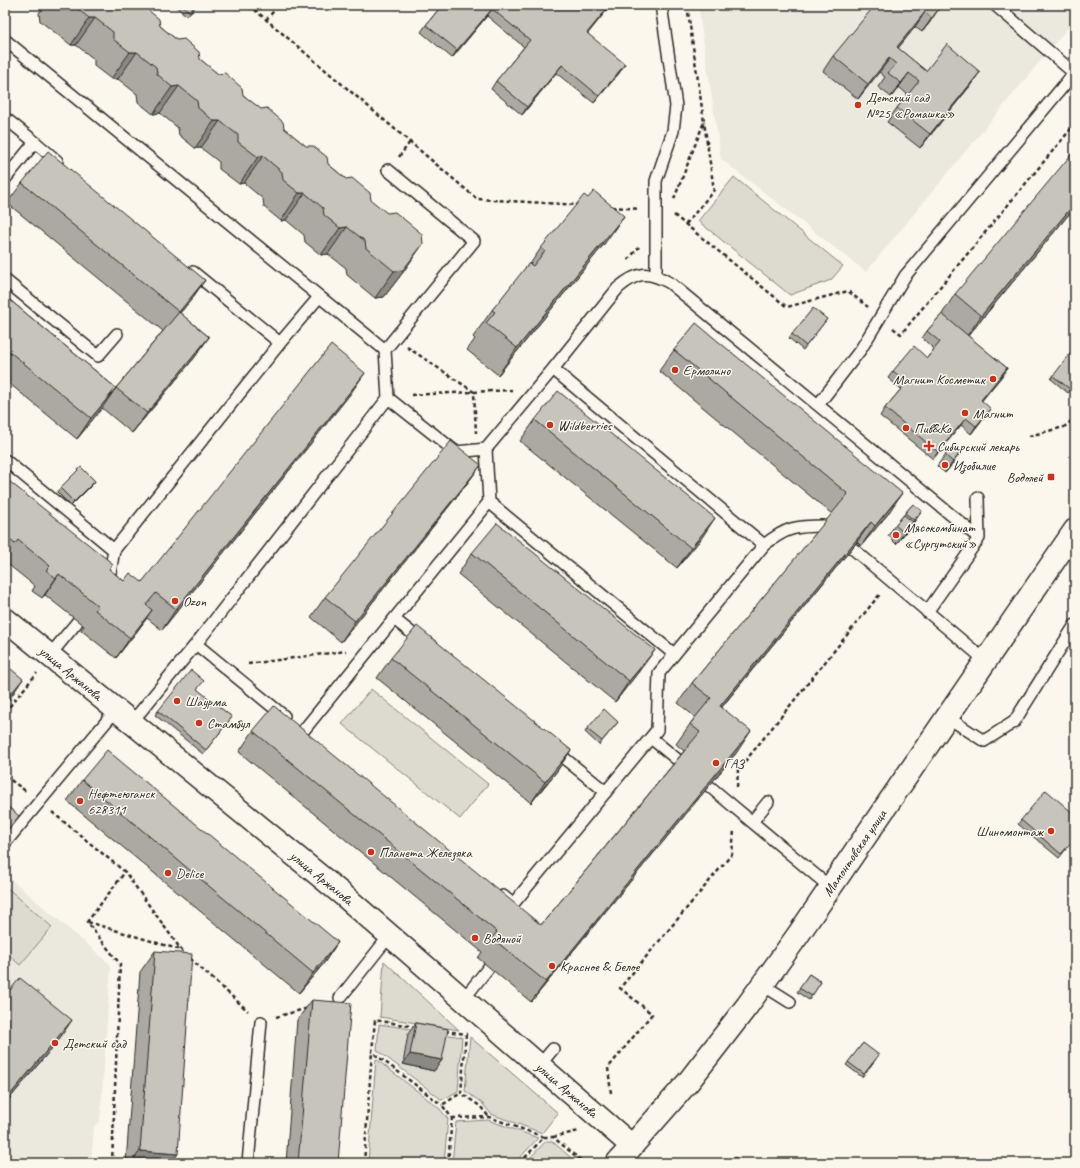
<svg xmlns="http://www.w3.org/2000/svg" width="1080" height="1168" viewBox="0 0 1080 1168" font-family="Caveat,sans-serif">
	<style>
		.built { fill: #ebe8de }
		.green { fill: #dddad0; stroke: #84827e }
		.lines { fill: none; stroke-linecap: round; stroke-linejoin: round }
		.lane-casing { stroke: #2b2b2b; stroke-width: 14 }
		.street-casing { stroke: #2b2b2b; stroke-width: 25 }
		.primary-casing { stroke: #2b2b2b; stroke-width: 25 }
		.path { stroke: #2b2b2b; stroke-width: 2.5; stroke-dasharray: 4 3; stroke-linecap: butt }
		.lane { stroke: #fbf7ec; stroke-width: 11 }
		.street { stroke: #fbf7ec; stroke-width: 22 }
		.primary { stroke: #fbf7ec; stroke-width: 22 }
		.wall { fill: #aba9a2; stroke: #2b2b2b }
		.shaded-wall { fill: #8b8984; stroke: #2b2b2b }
		.building { fill: #c7c4bc; stroke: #2b2b2b }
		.poi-dot { fill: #c8321e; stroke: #fbf7ec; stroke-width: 1.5 }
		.labels { text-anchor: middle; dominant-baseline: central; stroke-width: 3; stroke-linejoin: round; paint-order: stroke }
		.poi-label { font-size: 14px; fill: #2b2b2b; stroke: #fbf7ec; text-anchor: start }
		.street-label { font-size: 14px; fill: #2b2b2b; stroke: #fbf7ec }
	</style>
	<rect width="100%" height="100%" fill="#fbf7ec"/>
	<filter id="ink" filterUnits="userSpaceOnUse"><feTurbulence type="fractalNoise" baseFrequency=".025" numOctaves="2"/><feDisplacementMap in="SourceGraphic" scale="8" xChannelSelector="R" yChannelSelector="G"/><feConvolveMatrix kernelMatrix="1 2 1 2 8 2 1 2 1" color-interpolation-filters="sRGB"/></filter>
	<g filter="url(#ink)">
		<!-- built -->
		<path class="built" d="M698 5H1068L1075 11V19L866 272 721 159Z
			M5 874 111 965 100 1121 94 1127 91 1163H5Z"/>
		<!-- green -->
		<path class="green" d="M734 177 843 266 831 280 790 295 698 221Z
			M371 689 488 784 460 819 342 724Z
			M5 886 52 927 20 965 5 952Z
			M384 961 459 1030 380 1017Z
			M379 1024 462 1037 458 1091 442 1100 377 1050Z
			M470 1037 558 1113 542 1133 491 1114 482 1103 465 1091Z
			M376 1059 439 1108 448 1119 444 1163H368Z
			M488 1120 538 1138 515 1163H452L456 1122Z
			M546 1141H552L577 1163H525Z"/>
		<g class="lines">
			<!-- lane casing -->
			<g class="lane-casing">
				<path id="lane" d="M995 5 1074 73
					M5 40 385 350 474 241 388 170
					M5 118 35 142 5 179
					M35 142 57 161
					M193 272 280 343
					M656 275V181L673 131 676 106 661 5
					M5 280 98 356 117 334
					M385 350 388 398
					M553 369 618 288C637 272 647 270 670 283L979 538 927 612
					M818 405 861 349 905 276 1075 72
					M5 460 114 550 280 343 319 297
					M978 498 979 538
					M764 545C787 527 796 526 824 526
					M852 548 986 661
					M105 584 109 578 114 550
					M394 619 423 642
					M196 644 388 398 456 452 486 449
					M50 655 78 621
					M947 717 984 741 1014 722 1075 625
					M132 722 196 644 284 716
					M303 731 489 502
					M651 738 679 761
					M554 750 606 792
					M709 786 831 888
					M752 822 768 802
					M5 843 116 710
					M503 896 513 904 657 730 659 673 764 545 553 369 486 449 489 502 674 654
					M763 985 790 1002
					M340 998 390 935
					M463 1000 489 967
					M539 1066 553 1049
					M248 1163 261 1022"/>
			</g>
			<!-- street casing -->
			<g class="street-casing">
				<g id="street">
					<path id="s1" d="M5 619 342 894 632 1146"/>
				</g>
			</g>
			<!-- primary casing -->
			<g class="primary-casing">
				<g id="primary">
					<path id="s2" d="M617 1163 689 1081 747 1006 798 935 1075 530"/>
				</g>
			</g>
			<!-- path -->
			<path class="path" d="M249 5 477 199 579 205
				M266 20 279 5
				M399 157 410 142
				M674 199 704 122 687 5
				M612 207 639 209
				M674 215 787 307 848 291 868 307
				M686 224 714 190 704 122
				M628 260 639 247
				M893 328 901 334 1075 124
				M407 347 474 392 476 433
				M411 395 512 390
				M1029 436 1064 427 1075 418
				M248 664 346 651
				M5 712 37 673
				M5 776 27 792
				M737 787 738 770 880 594
				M52 812 125 872 182 951 248 1011
				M88 922 181 950
				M276 1017 308 1008
				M416 1027 375 1020 372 1052 442 1105
				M445 1031 466 1034 461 1093 480 1106 489 1117
				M611 1093 608 1068 652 1014 620 988 732 854 734 830
				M452 1118 489 1117 544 1137
				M553 1137 579 1131
				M112 1163 120 964 87 922 125 872
				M364 1163 372 1052
				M448 1163 452 1118 442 1105 461 1093
				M520 1163 544 1137H553L584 1163"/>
			<!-- lane -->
			<use href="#lane" class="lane"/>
			<!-- street -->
			<use href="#street" class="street"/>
			<!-- primary -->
			<use href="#primary" class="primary"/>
		</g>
		<!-- wall -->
		<path class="wall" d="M45 5H142L160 26 243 95 328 164 371 200 404 271 384 297 375 298 347 275 346 268 328 254 321 255 305 242 304 235 286 220 281 221 264 207 263 199 244 183 239 184 219 169V162L201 148H195L179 135 178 128 160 113 153 114 138 102 137 94 118 79H111L94 66V59L76 45H71L40 21 39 13Z
			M174 5H197L187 16Z
			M442 5H553L588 34 620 72 594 103 556 73 522 115 491 89 496 81 524 47 487 16 452 58 421 32 426 25Z
			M937 5 930 22 922 32 915 27 898 48 926 71 970 86 920 148 887 122 897 108 908 95 899 87 891 97 878 87 885 77 879 72 858 99 823 71 833 56Z
			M22 183 205 280 191 300 180 313 209 337 195 357 132 433 102 408 77 439 5 380V296L116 388 163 331 7 203Z
			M1075 207 968 336 1007 368 1002 376 981 401 985 416 971 434 961 425 933 459 880 416 885 408 901 389 888 378 893 371 927 358 934 349 922 338 927 331 942 314 955 294Z
			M605 243 498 375 467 350 475 339 473 337 492 310 530 264 541 248Z
			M827 319 803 350 789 338 792 334Z
			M674 350 888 514 861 546 857 542 722 707 737 752 531 1002 478 958 482 952 239 752 253 731 541 925 684 751 676 744 695 717 678 703 692 683 832 514 659 371Z
			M1053 376 1075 384 1068 393 1051 379Z
			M351 393 162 630 147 618 138 630 116 658 81 630 84 626 45 595 42 598 32 591 35 586 5 562V478L109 569 124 581 142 582Z
			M535 420 701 539 677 568 520 441Z
			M959 454 945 473 937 466 945 455Z
			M481 465 466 485 341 642 311 617 325 597Z
			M95 481 92 485 71 506 57 492 60 488Z
			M913 504 922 511 914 522 896 544 888 536 895 525Z
			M472 553 640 670 615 702 458 574Z
			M391 658 571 750 557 771 531 803 377 678Z
			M197 690 232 717 203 754 155 715 158 711Z
			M618 722 599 745 585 732 587 729Z
			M82 780 338 942 324 963 299 993 67 801Z
			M1021 820 1075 838 1059 858 1018 824Z
			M155 951 171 1163H126L140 972Z
			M809 974 821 982 809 1000 797 992Z
			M5 996 58 1041 5 1104Z
			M312 1000 338 1163H286L297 1020Z
			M416 1023 442 1060 434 1071 403 1064 408 1034Z
			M863 1043 876 1059 862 1077 846 1065Z"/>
		<!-- shaded-wall -->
		<path class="shaded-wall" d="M610 5H611L582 41 587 33Z
			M940 7 930 22 922 32 932 18Z
			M492 9 487 16 452 58 457 50Z
			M925 12 915 27 858 99 868 84 897 47Z
			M89 18H95L76 45H71Z
			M130 52H137L118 79H111Z
			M625 64 620 72 594 103 599 96Z
			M562 65 556 73 522 115 527 107Z
			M980 72 970 86 920 148 930 134Z
			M909 73 899 87 891 97 901 83Z
			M179 86 160 113 153 114 172 87Z
			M214 121H220L201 148H195Z
			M263 156 244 183 239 184 258 157Z
			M299 193H305L286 220 281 221Z
			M1075 203V207L962 343 981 316Z
			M624 216 605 243 498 375 517 348Z
			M347 227 328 254 321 255 340 228Z
			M423 244 404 271 384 297 375 298 394 271Z
			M205 280 191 300 164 332 179 312Z
			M209 337 195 357 132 433 147 413Z
			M1007 368 1002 376 976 408 981 400Z
			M365 373 351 393 162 630 176 609Z
			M116 388 102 408 77 439 91 418Z
			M991 409 985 416 971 434 976 426Z
			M966 418 961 425 933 459 938 452Z
			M959 454 952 465 945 473 953 462Z
			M481 465 466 485 341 642 355 621Z
			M95 481 92 485 71 506 74 502Z
			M902 493 888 514 861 546 875 526Z
			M922 511 914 522 896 544 904 533Z
			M715 518 701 539 677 568 691 548Z
			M871 522 857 542 706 726 720 706Z
			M59 574 45 595 42 598 56 578Z
			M152 610 138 630 116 658 130 638Z
			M655 650 640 670 615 702 629 681Z
			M23 679 9 700 5 704V701Z
			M751 731 737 752 531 1002 546 982Z
			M571 750 557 771 531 803 545 782Z
			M338 942 324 963 299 993 313 973Z
			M72 1020 58 1041 5 1104V1101Z
			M410 1054 442 1060 434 1071 403 1064Z
			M140 1151 178 1154 171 1163H131Z"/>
		<!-- building -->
		<path class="building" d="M73 5H142L159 19 160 26 177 40 184 39 199 52 200 59 218 74 225 73 242 88 243 95 261 109 267 108 283 122 284 128 306 146H313L327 157 328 164 346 179 352 178 370 193 371 200 387 213 395 212 422 234 423 244 403 270 394 271 366 248 365 241 347 227 340 228 324 215 323 208 305 193H299L283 180 282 172 263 156 258 157 238 142V135L220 121H214L198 108 197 101 179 86 172 87 157 74 156 67 137 52H130L113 39V32L95 18H89Z
			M182 5H196L190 12Z
			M442 5H553L556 8 559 5H610L587 33 625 64 599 96 562 65 527 107 496 81 530 40 492 9 457 50 426 25Z
			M875 5H937L940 7 932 18 925 12 897 47 926 71 947 44 980 72 930 134 897 108 919 81 909 73 901 83 888 73 896 64 889 58 868 84 833 56Z
			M1075 150V203L981 316 955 294Z
			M48 151 205 280 179 312 22 183Z
			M594 191 624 216 517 348 486 323 495 312 492 310 529 263 533 266 545 251 541 248 584 195 588 198Z
			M5 296 116 388 91 418 5 348Z
			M813 308 827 319 806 346 792 334Z
			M179 312 209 337 147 413 116 388Z
			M942 314 1007 368 981 400 991 409 976 426 966 418 938 452 885 408 907 382 893 371 914 346 927 358 940 342 927 331Z
			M696 323 902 493 875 526 871 522 720 706 751 731 546 982 492 938 497 932 253 731 274 706 541 925 700 732 690 724 711 698 692 683 848 494 674 350Z
			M331 345 365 373 176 609 156 593 146 605 152 610 130 638 95 610 98 606 59 574 56 578 46 570 50 566 18 540 15 544 5 536 8 532 5 530V478L113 564 109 569 124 581 130 573 142 582Z
			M1073 350 1075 351V383L1070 389 1053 376Z
			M558 391 715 518 691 548 535 420Z
			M451 441 481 465 355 621 325 597Z
			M951 447 959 454 953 462 945 455Z
			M81 467 95 481 74 502 60 488Z
			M913 504 922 511 914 520 905 513Z
			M904 515 913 522 904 533 895 525Z
			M497 523 655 650 629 681 472 553Z
			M417 626 571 750 545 782 391 658Z
			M5 664 23 679 5 701Z
			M191 670 204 681 197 689 232 717 206 750 158 711Z
			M604 709 618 722 602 741 587 729Z
			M107 750 338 942 313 973 82 780Z
			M1046 790 1075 815V838L1061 854 1021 820Z
			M5 804 19 816 5 833Z
			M155 951 192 954 178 1154 140 1151Z
			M809 974 821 982 812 996 799 988Z
			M20 978 72 1020 5 1101V1027L9 1023 5 1020V996Z
			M312 1000 351 1003 338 1163H298Z
			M416 1023 448 1029 442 1060 410 1054Z
			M863 1043 879 1055 864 1074 848 1062Z
			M735 1157 742 1163H729Z"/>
	</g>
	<!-- markers -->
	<g class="poi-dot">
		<circle cx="858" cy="105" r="4"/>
		<circle cx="675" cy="370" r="4"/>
		<circle cx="993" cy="379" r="4"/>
		<circle cx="965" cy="413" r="4"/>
		<circle cx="550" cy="425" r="4"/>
		<circle cx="906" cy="428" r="4"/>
		<path d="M927 440h4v4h4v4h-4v4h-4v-4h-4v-4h4z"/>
		<circle cx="945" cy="465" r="4"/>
		<rect x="1047" y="473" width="8" height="8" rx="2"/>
		<circle cx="896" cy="535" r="4"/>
		<circle cx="175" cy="601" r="4"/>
		<circle cx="177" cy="701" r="4"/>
		<circle cx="199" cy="723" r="4"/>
		<circle cx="716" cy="763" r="4"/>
		<circle cx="80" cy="801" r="4"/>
		<circle cx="1051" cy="831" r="4"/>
		<circle cx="371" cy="852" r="4"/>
		<circle cx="168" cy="873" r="4"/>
		<circle cx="475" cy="938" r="4"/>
		<circle cx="552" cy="966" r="4"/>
		<circle cx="55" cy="1043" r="4"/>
	</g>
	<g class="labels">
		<!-- poi labels -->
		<g class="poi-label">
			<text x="866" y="97">Детский сад<tspan x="866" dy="16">№25 «Ромашка»</tspan></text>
			<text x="683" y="370">Ермолино</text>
			<text x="985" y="379" text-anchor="end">Магнит Косметик</text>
			<text x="973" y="413">Магнит</text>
			<text x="558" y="425">Wildberries</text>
			<text x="914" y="428">Пив&amp;Ко</text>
			<text x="937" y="446">Сибирский лекарь</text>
			<text x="953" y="465">Изобилие</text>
			<text x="1043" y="477" text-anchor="end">Водолей</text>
			<text x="904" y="527">Мясокомбинат<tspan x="904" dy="16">«Сургутский»</tspan></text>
			<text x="183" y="601">Ozon</text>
			<text x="185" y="701">Шаурма</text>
			<text x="207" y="723">Стамбул</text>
			<text x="724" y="763">ГАЗ</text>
			<text x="88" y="793">Нефтеюганск<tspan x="88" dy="16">628311</tspan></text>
			<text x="1043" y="831" text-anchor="end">Шиномонтаж</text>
			<text x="379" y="852">Планета Железяка</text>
			<text x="176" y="873">Delice</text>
			<text x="483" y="938">Водяной</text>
			<text x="560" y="966">Красное &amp; Белое</text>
			<text x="63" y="1043">Детский сад</text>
		</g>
		<!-- street labels -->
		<g class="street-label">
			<text stroke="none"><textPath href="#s1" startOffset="85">улица Аржанова</textPath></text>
			<text stroke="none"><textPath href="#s2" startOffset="391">Мамонтовская улица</textPath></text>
			<text stroke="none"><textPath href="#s1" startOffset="409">улица Аржанова</textPath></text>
			<text stroke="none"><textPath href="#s1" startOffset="733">улица Аржанова</textPath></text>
		</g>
	</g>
	<!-- margin -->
	<rect width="1080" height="1168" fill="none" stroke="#fbf7ec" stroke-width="20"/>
	<rect x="10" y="10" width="1060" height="1148" fill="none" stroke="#2b2b2b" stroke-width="1.5" filter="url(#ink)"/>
</svg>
